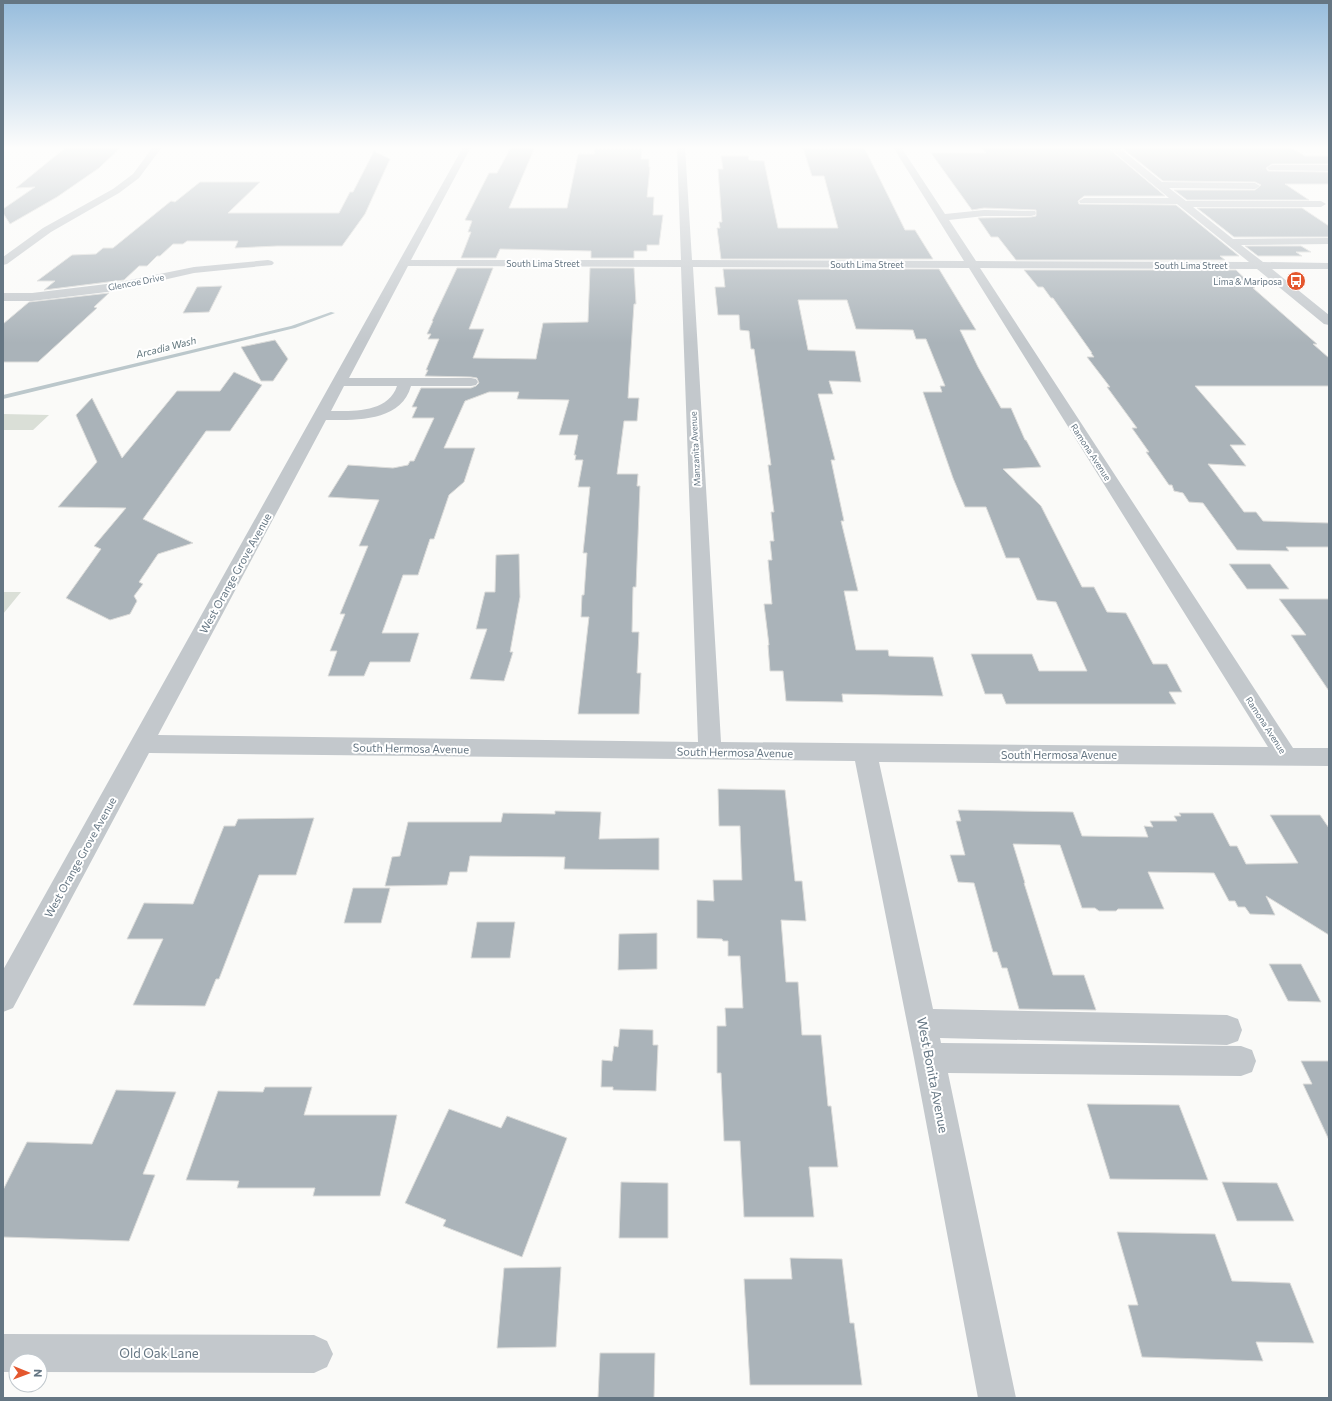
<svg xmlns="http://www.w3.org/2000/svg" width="1332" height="1401" viewBox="0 0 1332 1401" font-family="Commissioner,sans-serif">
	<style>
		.green { fill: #dadfd7 }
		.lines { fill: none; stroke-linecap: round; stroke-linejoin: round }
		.stream { fill: #bbc7cb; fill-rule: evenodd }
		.building { fill: #aab3b9; stroke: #dcdcda }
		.minor { fill: #c3c8cc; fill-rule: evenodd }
		.labels { text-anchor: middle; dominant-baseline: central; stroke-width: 4; stroke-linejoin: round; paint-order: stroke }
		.far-street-label { font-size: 9px; fill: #657683; stroke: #fff }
		.far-poi-label { font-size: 9px; fill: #657683; stroke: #fff; text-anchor: end }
		.far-water-label { font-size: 10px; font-style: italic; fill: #60757c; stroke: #fff }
		.street-label { font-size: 11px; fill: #657683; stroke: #fff }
		.near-street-label { font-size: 13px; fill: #657683; stroke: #fff }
	</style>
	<rect width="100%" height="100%" fill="#fafaf8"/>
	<!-- green -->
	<path class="green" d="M3 414 49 415 33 430H3Z
		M3 592H21L3 614Z"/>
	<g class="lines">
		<!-- stream -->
		<path class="stream" d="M331 312 335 313 295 328 3 399V395L291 326Z"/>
	</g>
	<!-- building -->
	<path class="building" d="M75 147H121L99 168 57 197 10 224 3 213V209L35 187 16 188 65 148Z
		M511 147H535L509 208H567L578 154H594L595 149H642L641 159H649V167H650L647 197H654L653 215H663L659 245H647V251H634V258H591V251L500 249 496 258H461L471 232H468L472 221 465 220 489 173H497Z
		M832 147H864L905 230H915L933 259H721L717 228H720L719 222H722L718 169H723L721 156H748L749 160 764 161 778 228H838L824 176H812L803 148 832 149Z
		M981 147H1107L1165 196H1084L1078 201 1079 204 1176 205 1239 256H1220L1225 260H1016L998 237H991L978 218 1031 217 1036 216V210L984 208 972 210 931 153H986Z
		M1121 147H1290L1305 156H1329V164H1272L1266 168 1268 171 1329 172V184H1285L1309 200H1187L1174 190H1255L1261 185 1255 182 1163 181Z
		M374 151 390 159 365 214 342 246H277L235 248 238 241H187L183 244H173L160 256H157L147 266H139L124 280 44 290 55 281H37L72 255 96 254 103 248H113L171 201 175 202 200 182H260L228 213H339L350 192H353Z
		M1197 208H1302L1329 226V237H1234Z
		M1245 246H1301L1311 252H1296L1302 256H1258Z
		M457 268H493L469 329H484L473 358 536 359 543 323 588 322 590 268H634L636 304H634L632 334 628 398H639L637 421H624L617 474H638L637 486H640L636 587H633L632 632H639L637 673H641L639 714H578L589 617H581L582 595H584L587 553H583L590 487H578L583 460H575L576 455H574L578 435H559L569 400 517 399 519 392H489L465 401 444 448H475L464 482 449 495 434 539H430L418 575H403L382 633H419L410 662H370L364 676H328L337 651H330L345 614H340L368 546H359L379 500 328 497 348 465 393 468 408 465 410 461H414L434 418H412L417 407H412L421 388H471L476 386 479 383 477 378 471 377 425 376 428 370H426L439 339H428L431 334H427L433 321H432Z
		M723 269H939L976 330H960L978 367 1001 408H1011L1025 440H1026L1041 467 1003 469 1041 506 1082 587H1094L1107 612 1126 613 1153 664H1167L1182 692H1169L1176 704H1006L1002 694H985L971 654H1032L1039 671H1087L1056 602 1037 600 1019 558H1006L986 507H965L953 478 923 392H942L940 386H945L926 339H916L913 330 856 329 847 300H798L808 350 855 351 861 382 829 381 833 394H818L835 460H831L844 521H841L858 591H844L856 650H888L889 656 933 657 943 696 842 694 843 702 786 701 783 671H770L768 645H769L764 604H772L768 560H772L770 541H774L771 512H774L768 465H771L765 423 754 349H751L749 331 740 330 739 315H718L715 287H725Z
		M1024 270H1236L1255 288H1253L1317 344H1313L1329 358V386H1195L1246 445H1230L1246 466 1208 464 1244 512H1256L1263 521 1329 523V547H1286L1289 551 1237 550 1203 503 1189 502 1183 493 1174 491 1172 485H1169L1146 452H1149L1132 428H1137L1107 387H1110L1087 357H1094L1091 353H1092L1053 298H1051L1043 287H1038Z
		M222 286 209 312 183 313 197 287Z
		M109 293 94 307 97 308 38 362H3V324L29 302Z
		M275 340 288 359 273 381H261L241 347Z
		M234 372 262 385 230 431H206L143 519 193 543 158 554 139 582 143 584 134 596 137 601 130 614 110 620 66 598 101 549 94 546 126 508 58 507 97 462 76 415 92 398 122 458 177 391H220Z
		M519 554 520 597 510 652H513L504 681 470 679 487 629H476L485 592H495L496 555Z
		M1229 564H1270L1289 589H1247Z
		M1279 599H1329V691L1291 635H1306Z
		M718 789 785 790 795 881H802L806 921 781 920 786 982H798L802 1035H821L828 1106H831L838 1167H809L814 1217H744L740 1141H724L721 1073H717V1026H726L725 1008H743L740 956H728V941H723L722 939 697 938V900L714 901 713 880H742L740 826H719Z
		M958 810 1073 812 1082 836 1148 837 1144 826 1153 827 1150 821H1177L1174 816H1181L1179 813H1213L1230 846H1237L1246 864 1298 863 1270 815H1320L1329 828V935L1266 896 1275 915 1250 914 1245 907H1238L1235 901H1229L1214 873 1148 872 1164 909H1118L1116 911H1099L1095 908H1082L1060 845 1013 844 1025 883H1024L1053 975H1084L1096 1010 1019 1009 1007 968H1002L997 952H993L974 883 958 882 950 855H965L956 821H961Z
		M555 811 601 812 599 839 659 838V870L564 869 565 857 470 856 467 872H450L447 885 385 886 392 857 400 856 408 822H501L503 813 555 814Z
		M314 818 296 875H259L219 979H216L205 1006 133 1005 163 939H127L144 903 193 904 224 826H235L238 819Z
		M353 888H390L381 923H344Z
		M477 922H515L510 958H471Z
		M657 933V969L618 970 619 934Z
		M1269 964H1301L1321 1002 1288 1001Z
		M620 1029 653 1030V1045H658L656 1091 613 1090V1087H601L602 1060 612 1061 614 1046 618 1047Z
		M1301 1061H1329V1140L1303 1084H1312Z
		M265 1087H312L304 1115H397L380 1196H313L315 1188H237L239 1181 186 1180 218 1091 263 1092Z
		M116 1090 176 1092 143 1174 155 1175 129 1241 3 1237V1190L27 1142 92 1144Z
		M1087 1104 1179 1105 1208 1180 1110 1179Z
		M449 1109 501 1128 507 1116 567 1138 522 1257 443 1226 446 1220 405 1203Z
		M621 1182 668 1183V1238H619Z
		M1222 1182 1277 1183 1294 1221H1237Z
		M1117 1232 1215 1234 1232 1281 1290 1283 1314 1343 1256 1342 1263 1361 1142 1357 1128 1305H1138Z
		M790 1258 842 1259 850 1323H854L862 1385H750L744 1279H792Z
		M561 1267 556 1347 497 1348 504 1268Z
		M600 1353H655L654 1398H598Z"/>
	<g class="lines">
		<!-- minor -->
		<path class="minor" d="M153 147H162L139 178 119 193 51 232 7 264 3 265V257L43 228 113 189 133 174Z
			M463 147H471L411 260H681L677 147H685L692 260 964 261 893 147H901L945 214 984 210 1035 211 1036 213 1035 215 1031 216H984L949 220 976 261 1249 262 1177 204 1080 203 1079 201 1084 198H1169L1108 147H1118L1162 182 1255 183 1260 186 1255 189 1169 188 1186 201H1321L1326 204 1321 207H1193L1233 239 1329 238V244L1241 245 1263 262 1329 263V269H1272L1329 315V325L1324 324 1257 269 980 268 1293 748H1329V766L879 762 933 1009 1227 1015 1238 1019 1242 1030 1238 1041 1227 1045 940 1038 941 1043 1241 1046 1252 1050 1256 1061 1252 1072 1241 1076 948 1073 1016 1398H978L914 1058 855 761 149 753 13 1008 3 1012V970ZM408 266 681 267 698 742 158 735 326 420C356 420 401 422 411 386H471L476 385 478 382 476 379 471 378H349ZM693 267 969 268 1268 747 721 742ZM344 386H397C388 413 353 411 331 411Z
			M1272 165H1329V171L1269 170 1267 168Z
			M268 260 272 261 274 263 272 265 194 273 115 291 32 301H3V293H32L115 283 194 267Z
			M3 1334 314 1335 327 1341 333 1354 327 1367 314 1373 40 1372V1361H16V1372H3Z"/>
	</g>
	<!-- sky -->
	<linearGradient id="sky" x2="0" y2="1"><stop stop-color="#96bcdc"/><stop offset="0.43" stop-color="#fdfdfc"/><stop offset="1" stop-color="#fdfdfc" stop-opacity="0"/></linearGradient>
	<rect width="1332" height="343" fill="url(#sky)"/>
	<!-- icons -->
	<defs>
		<g id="bus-disc" transform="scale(1)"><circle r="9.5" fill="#e4572e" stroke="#fff"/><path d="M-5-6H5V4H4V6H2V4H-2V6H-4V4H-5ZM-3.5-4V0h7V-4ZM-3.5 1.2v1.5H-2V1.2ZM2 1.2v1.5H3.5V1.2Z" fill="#fff"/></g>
	</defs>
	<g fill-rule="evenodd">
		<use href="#bus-disc" x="1296" y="281"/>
	</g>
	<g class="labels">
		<!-- far-street labels -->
		<g class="far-street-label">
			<text x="543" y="263">South Lima Street</text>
			<text x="867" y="264">South Lima Street</text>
			<text x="1191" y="265">South Lima Street</text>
			<text transform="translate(136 282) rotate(-11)">Glencoe Drive</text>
			<text transform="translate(695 449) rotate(-93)">Manzanita Avenue</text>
			<text transform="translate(1091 452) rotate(57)">Ramona Avenue</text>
			<text transform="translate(1266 725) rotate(57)">Ramona Avenue</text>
		</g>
		<!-- far-poi labels -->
		<g class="far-poi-label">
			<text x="1282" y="281">Lima &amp; Mariposa</text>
		</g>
		<!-- far-water labels -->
		<g class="far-water-label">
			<text transform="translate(166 347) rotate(-14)">Arcadia Wash</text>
		</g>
		<!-- street labels -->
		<g class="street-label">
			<text transform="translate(235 573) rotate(-61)">West Orange Grove Avenue</text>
			<text transform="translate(411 748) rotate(1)">South Hermosa Avenue</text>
			<text transform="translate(735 752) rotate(1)">South Hermosa Avenue</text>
			<text x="1059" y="754">South Hermosa Avenue</text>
			<text transform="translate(80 857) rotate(-61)">West Orange Grove Avenue</text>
		</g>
		<!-- near-street labels -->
		<g class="near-street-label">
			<text transform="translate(933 1075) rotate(79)">West Bonita Avenue</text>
			<text x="159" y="1353">Old Oak Lane</text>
		</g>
	</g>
	<!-- border -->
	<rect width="1332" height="1401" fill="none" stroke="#657683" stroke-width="8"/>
	<!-- north arrow -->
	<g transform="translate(28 1373) rotate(91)"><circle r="19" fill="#ffffff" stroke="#c1c8cd"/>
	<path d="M0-3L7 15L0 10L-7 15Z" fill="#e4572e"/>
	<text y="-6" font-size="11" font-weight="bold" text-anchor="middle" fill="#657683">N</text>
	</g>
</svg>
